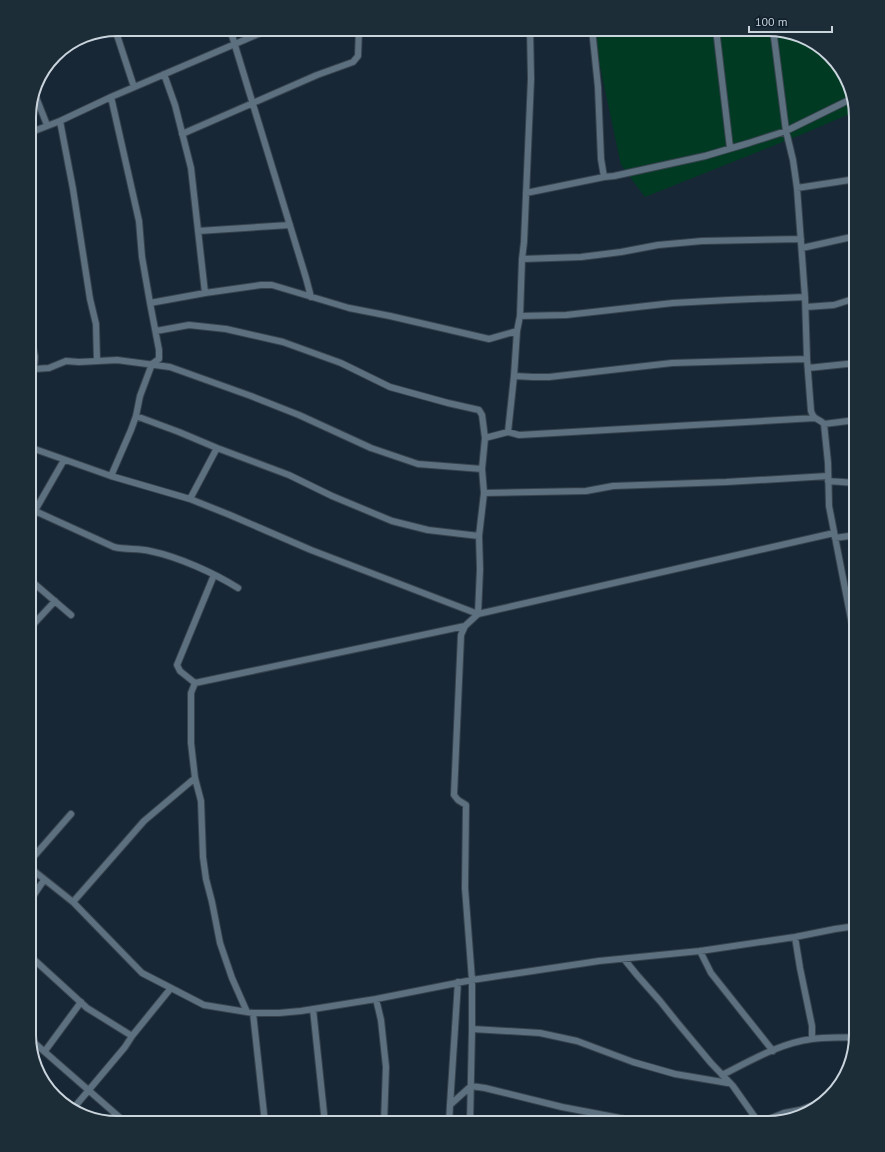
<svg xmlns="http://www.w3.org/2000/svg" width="885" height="1152" viewBox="0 0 885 1152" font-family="'PT Sans',sans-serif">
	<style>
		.green { fill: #003a23 }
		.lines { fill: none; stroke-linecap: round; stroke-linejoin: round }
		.street-casing { stroke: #37434e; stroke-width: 8 }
		.street { stroke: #5d707f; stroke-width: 6 }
		.rim { fill: none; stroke: #cad4dd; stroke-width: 2 }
	</style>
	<rect width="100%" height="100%" fill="#172735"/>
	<!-- green -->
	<path class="green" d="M592 29H773L812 41 841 68 854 112 803 134 645 197 621 165Z"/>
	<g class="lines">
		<!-- street casing -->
		<g class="street-casing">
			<path id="street" d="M115 29 134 87
				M230 29 306 278 311 297
				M592 29 598 87 601 159 604 177 614 176 705 156 749 143 786 131 851 99
				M716 29 730 148
				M773 29 786 131 793 160 797 188 805 297 807 359 811 411C814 421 819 418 824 424L828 463 829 506 856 645
				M67 46 95 33
				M164 74 175 105 191 168 205 293
				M34 92 47 125
				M111 97 139 221 142 257 150 303
				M60 121 73 189 90 299 96 324 97 361
				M29 133 60 121 111 97 270 29
				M182 134 317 75 353 62 358 56 359 29
				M797 188 856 179
				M526 193 604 177
				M198 231 290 225
				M802 248 856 236
				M522 259 581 257 621 252 658 245 702 241 801 239
				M806 307 834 305 856 298
				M520 316 566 315 673 303 729 300 805 297
				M156 331 189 325 226 329 283 342 341 363 390 387 448 403 479 410 482 415 485 438
				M808 368 856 363
				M34 369 49 368 66 361 79 362 117 360 170 367 251 396 299 415 371 448 418 464 482 469
				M514 376 533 377H549L672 363 807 359
				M29 385 34 369 35 357 29 326
				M136 416 179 432 217 448 289 475 332 496 392 521 428 530 479 536
				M824 424 856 420
				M508 432 519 435 815 418
				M29 447 111 476 190 499 230 515 311 550 478 614
				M111 476 131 430 136 416 140 396 152 364 159 359V350L150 303 205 293 261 285H272L349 308 390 316 489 339 517 331
				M828 481 856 483
				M484 493 586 491 613 486 726 482 828 476
				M190 499 217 448
				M35 511 114 547C126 550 138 548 150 551 179 557 214 573 238 588
				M29 521 64 460
				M835 538 856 535
				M214 575 177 665 180 671 195 683 191 693V743L195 778 201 801 203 857 206 879 212 902 220 943 232 978 247 1012
				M29 579 71 615
				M847 594 856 592
				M478 614 480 569 479 536 484 493 482 469 485 438 508 432 514 376 517 331 520 316 522 259 524 242 531 79 530 29
				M29 629 55 601
				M195 683 465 626
				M29 862 71 814
				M29 867 73 902 142 973 204 1005 253 1013H279L301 1011 376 999 472 980 599 961 700 951 795 937 835 929 856 926
				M29 902 44 880
				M73 902 144 821 195 778
				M795 937 800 968 812 1026V1039
				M700 951 711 973 773 1051
				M29 955 87 1008 132 1036 171 988
				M624 959 637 975 660 1001 676 1021 711 1063 733 1086 759 1123 784 1113 800 1110 822 1102
				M376 999 381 1020 386 1067 384 1123
				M313 1009 325 1123
				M253 1013 265 1123
				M472 1029 540 1033 577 1041 633 1062 675 1074 728 1083
				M30 1039 126 1123
				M45 1051 81 1002
				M722 1075C750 1061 780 1043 812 1039 826 1037 841 1038 855 1037
				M450 1105 458 982
				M72 1110 125 1047 132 1036
				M449 1123 450 1105 471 1086 485 1088 562 1107 646 1123
				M470 1123 472 1029V980L465 888 466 805 458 800 454 795 461 635 465 626 478 614 834 533"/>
		</g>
		<!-- street -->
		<use href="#street" class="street"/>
	</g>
	<!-- crop -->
	<path d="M0 0H885V1152H0ZM117 36H768A81 81 0 0 1 849 117V1035A81 81 0 0 1 768 1116H117A81 81 0 0 1 36 1035V117A81 81 0 0 1 117 36Z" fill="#1d2d38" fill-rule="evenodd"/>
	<path class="rim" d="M117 36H768A81 81 0 0 1 849 117V1035A81 81 0 0 1 768 1116H117A81 81 0 0 1 36 1035V117A81 81 0 0 1 117 36Z"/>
	<!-- scale -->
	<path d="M749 26v6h83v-6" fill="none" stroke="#cad4dd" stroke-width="2"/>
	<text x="755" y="26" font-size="12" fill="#cad4dd" stroke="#0e1e2a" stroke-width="3" paint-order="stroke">100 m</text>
</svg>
